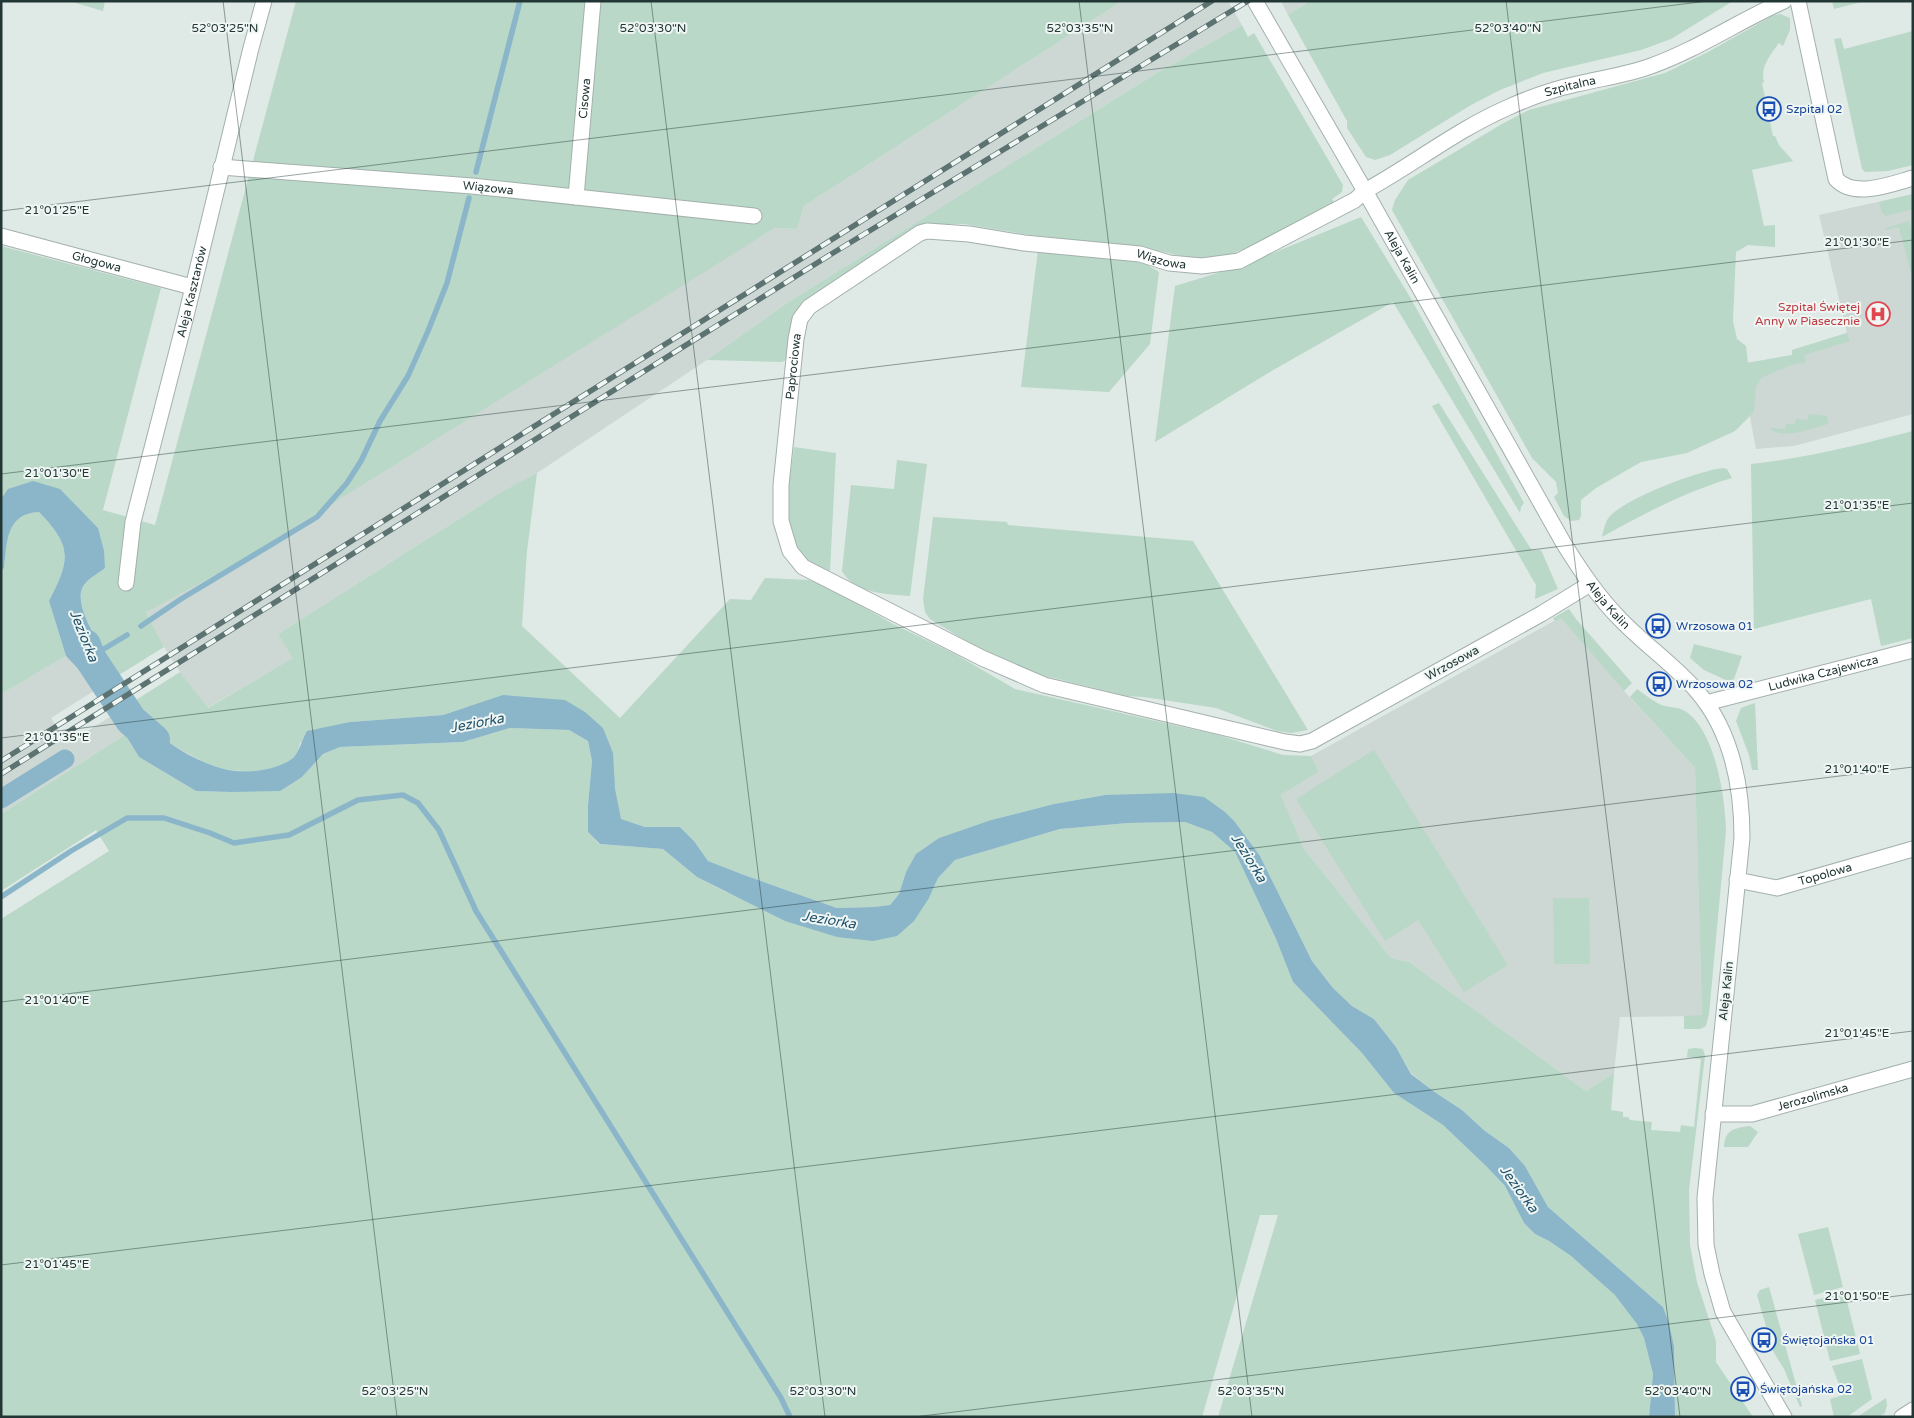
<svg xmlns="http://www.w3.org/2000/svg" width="1914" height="1418" viewBox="0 0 1914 1418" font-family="'Varela Round',sans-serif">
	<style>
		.built { fill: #cdd8d5 }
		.green { fill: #b9d8c7 }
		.water { fill: #8bb6ca }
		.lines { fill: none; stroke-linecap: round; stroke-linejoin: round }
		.stream { stroke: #8bb6ca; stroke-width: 5.5 }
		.canal { stroke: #8bb6ca; stroke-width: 19 }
		.river { stroke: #8bb6ca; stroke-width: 32 }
		.minor-casing { stroke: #a3b0ad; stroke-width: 17 }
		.minor { stroke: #fff; stroke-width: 15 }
		.rail-casing { stroke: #5c7371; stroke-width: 5.5 }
		.rail { stroke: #eff6f3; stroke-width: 4; stroke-dasharray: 11; stroke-linecap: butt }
		.ticks { fill: none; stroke: #223735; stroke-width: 1; stroke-opacity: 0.45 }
		.labels { text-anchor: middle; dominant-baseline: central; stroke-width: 4; stroke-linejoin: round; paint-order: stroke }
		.street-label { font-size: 12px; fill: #223735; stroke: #eff6f3 }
		.transit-label { font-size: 12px; fill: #164399; stroke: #eff6f3; text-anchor: start }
		.health-label { font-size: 12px; fill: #be3a42; stroke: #eff6f3; text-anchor: end }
		.water-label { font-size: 14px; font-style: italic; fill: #22546d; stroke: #eff6f3 }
		.ticks-label { font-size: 12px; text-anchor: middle; fill: #223735; stroke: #eff6f3; stroke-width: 4; stroke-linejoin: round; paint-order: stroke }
	</style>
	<rect width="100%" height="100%" fill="#dfe9e6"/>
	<!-- built -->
	<path class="built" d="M1122 1H1228L1242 25 1152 76 790 301 707 360 537 473 503 491 278 634 294 658 207 708 180 672 164 647 146 612 775 228 797 229 804 206Z
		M1281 1H1310L1288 15Z
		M1913 194V414L1794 446 1756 449 1740 364 1792 355V350L1847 333 1819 215Z
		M1561 617 1624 691 1695 768 1702 1016 1620 1017 1614 1073 1586 1091 1409 962 1391 958 1304 849 1281 795 1319 772 1311 756Z
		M66 656 97 689 51 718 67 744 113 715 125 735 1 814V694Z"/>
	<!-- green -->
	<path class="green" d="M69 1H105L103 11Z
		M296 1H1122L804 206 797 229 775 228 232 566 146 612 164 647 119 675C108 657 69 605 84 585 89 578 99 573 105 568L98 528 84 514 1 499V246L161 288 103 510 155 525Z
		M1310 1H1733L1671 39 1641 50 1543 73 1500 90 1471 105 1390 155 1375 160 1366 157 1347 128V121L1288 15Z
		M1832 1H1865L1834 9Z
		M1780 14 1790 18V30L1783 46 1779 43C1770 55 1760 67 1764 82L1762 83 1773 136H1775L1779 145 1793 161 1752 170 1764 226 1775 225V247L1748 245 1736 252 1733 321 1737 339 1746 346 1748 363 1792 355V350L1847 333 1850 341 1804 355 1806 362 1791 365 1761 378 1756 387 1754 412 1735 431 1687 453 1641 462 1596 488 1581 500V516L1579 520 1571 521 1564 516 1554 497 1558 493 1556 482 1532 458 1392 210 1395 200 1408 180 1502 124 1529 110 1665 73 1708 52 1772 16Z
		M1242 25 1248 37 1254 33 1343 185 1342 192 1332 199 1335 204 1247 248 1220 258H1192L1133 246 1030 235 964 224H937L917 230 810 301 789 358 782 362 707 360 790 301 1152 76Z
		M1913 31V165L1888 171 1865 172 1862 169 1834 39 1841 38 1844 49Z
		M1913 194V209L1886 216 1882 213 1879 202Z
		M1361 217 1410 297 1524 503 1521 507 1520 513 1393 302 1275 369 1155 442 1175 286 1244 265Z
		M1909 221 1913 234V281L1899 227 1885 230 1886 228Z
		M1038 250 1144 263 1159 272 1150 344 1109 392 1021 387Z
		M1439 403 1529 546 1532 550H1541L1558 589 1535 599 1536 585 1432 406Z
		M1809 414 1827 416 1828 424C1812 428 1785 440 1770 429L1772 428 1785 429 1786 424H1795L1796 419 1808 420Z
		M1913 431V638L1881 646 1871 599 1754 629 1751 464C1806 458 1859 445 1913 431Z
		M794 447 836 453 830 571C823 569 814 567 808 563 778 537 790 481 794 447Z
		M897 460 927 464 910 596C888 594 854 594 842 571L851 485 894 489Z
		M1723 468 1727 469 1732 478C1687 491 1643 514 1602 537 1604 529 1605 521 1611 515 1630 497 1697 471 1723 468Z
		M537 473 527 551 522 626 620 718 730 599 751 600 765 578 809 580 830 588 893 624 955 654 1015 689 1218 735 1283 755 1311 756 1319 772 1281 795 1304 849 1391 958 1409 962 1586 1091 1614 1073 1611 1110 1623 1112V1117H1628L1630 1120 1652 1122 1651 1130 1680 1132 1681 1125 1694 1127 1701 1059 1687 1057 1688 1049 1695 1048 1703 1049 1705 1056 1689 1190 1690 1245 1697 1282 1716 1341V1362L1753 1417H1675L1674 1346 1669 1323 1663 1307 1548 1207 1525 1166 1509 1148 1485 1131 1462 1110 1436 1093 1411 1073 1396 1047 1374 1019 1352 1006 1333 988 1312 961 1260 856 1235 822 1105 795 1054 804 991 820 939 838 906 872 899 894 890 905 874 907 837 908 744 875 708 861 694 841 680 827H645L620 819 603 728 467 707 443 715 350 722 300 743C299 747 297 754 294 757 280 772 244 773 224 769 209 766 186 753 173 745 157 734 147 716 136 700L180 672 208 708 293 658 278 634 503 491Z
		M39 512C73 547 70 560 49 601L66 656 1 694V571L4 568C6 551 6 518 27 513 31 512 35 512 39 512Z
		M933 517 1007 522 1008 525 1193 541 1308 730 1291 733 1277 731 1216 708 1144 697 1126 696 1054 678 1031 674 994 658 930 619 925 612 923 599Z
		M1569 609 1576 619 1632 683 1624 691 1561 618 1555 621 1553 618Z
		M1694 644 1742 656 1734 679 1728 681 1704 670 1690 658Z
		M1637 689C1644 694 1652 700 1659 704 1667 708 1677 706 1685 711 1716 731 1725 798 1726 831L1709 1014 1706 1026 1700 1029H1684V1016L1702 1015 1695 768 1630 697Z
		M1755 703 1758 770H1752L1749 755 1736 721 1741 708Z
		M510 728 569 730 588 741 592 761 588 805V832L599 844 663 849 697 877 724 891 837 937 929 898 938 878 955 860 1060 829 1128 823 1185 822 1212 832 1235 852 1276 939 1293 982 1362 1053 1394 1093 1443 1125 1487 1167 1505 1186 1524 1223 1535 1234 1549 1241 1571 1256 1616 1295 1638 1324 1644 1338 1653 1374 1649 1417H1218L1278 1215H1260L1202 1417H1V919L109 851 96 830 1 891V814L125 735 139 757 196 791 231 792 302 777 323 754 340 747 463 742Z
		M1374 750 1508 965 1464 992 1418 920 1385 941 1296 799Z
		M1553 898H1589L1590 964H1554Z
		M1750 1126 1758 1132 1748 1147H1724C1725 1129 1735 1128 1750 1126Z
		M1828 1227 1843 1287 1814 1295 1798 1234Z
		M1769 1287 1802 1406 1800 1407 1784 1369 1773 1351 1757 1295 1760 1290Z
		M1845 1293 1860 1354 1830 1361 1815 1300Z
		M1862 1359 1872 1399 1847 1417H1834L1830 1399 1843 1395 1832 1366Z
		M1886 1398 1887 1405 1885 1413 1879 1417H1857Z"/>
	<!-- water -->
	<path class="water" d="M33 481 60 489 98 528 104 551 105 568C99 573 89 578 84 585 69 605 108 657 119 675L97 689 66 656 49 601C70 560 73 547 39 512 6 513 7 542 4 568L1 571V499L8 489Z
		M503 695 565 700 585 712 603 728 613 753 615 789 621 819 645 827H680L694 841 708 861 744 875 837 908 874 907 890 905 899 894 906 872 916 854 939 838 991 820 1054 804 1105 795 1173 793 1204 797 1225 812 1235 822 1260 856 1312 961 1333 988 1352 1006 1374 1019 1396 1047 1411 1074 1436 1093 1462 1110 1485 1131 1509 1148 1525 1166 1548 1207 1663 1307 1669 1323 1674 1346 1675 1417H1649L1653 1374 1644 1338 1637 1324 1615 1295 1571 1256 1549 1241 1535 1234 1524 1223 1505 1186 1487 1167 1443 1125 1394 1093 1362 1053 1293 982 1276 939 1235 852 1212 832 1185 822 1128 823 1060 829 955 860 938 878 929 898 914 921 897 936 873 941 837 937 785 921 697 877 663 849 600 844 588 832V805L592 761 588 741 569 730 510 728 463 742 340 747 323 754 302 777 280 791 231 792 196 791 139 757 113 715 136 700C144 711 151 724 160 734 172 748 206 765 224 769 244 774 277 771 293 758 298 754 303 738 307 731L350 722 443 715Z"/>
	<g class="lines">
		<!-- stream -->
		<path class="stream" d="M476 172 520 1
			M141 626 181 599 317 517 347 483 361 461 380 421 408 376 428 331 447 283 469 198
			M97 653 127 635
			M1 897 71 851 127 818H164L210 833 234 843 289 835 358 800 403 795 418 803 439 830 476 911 781 1398 790 1417"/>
		<!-- canal -->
		<path class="canal" d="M1 799 65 759"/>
		<!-- river -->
		<path class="river" d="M85 645 90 658 131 720 154 740"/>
		<!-- minor casing -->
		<g class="minor-casing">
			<g id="minor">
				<path id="s1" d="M1255 1 1365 191 1564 544C1581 571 1598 597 1621 620 1644 644 1673 664 1696 690 1732 731 1742 785 1742 838L1705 1198 1706 1245 1712 1274 1723 1312 1784 1417"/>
				<path d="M1798 1 1836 179C1854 199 1891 184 1913 178"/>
				<path id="s2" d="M221 167 472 186 754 216"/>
				<path id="s3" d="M576 197 593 1"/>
				<path id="s4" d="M1 236 192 287"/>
				<path id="s5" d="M126 583 133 522 186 316 251 48 264 1"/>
				<path id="s6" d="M1590 584 1541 614 1312 741 1300 744 1285 742 1044 685 982 658 803 567 790 551 781 521V485L796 339 800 319 809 307 920 233 927 231 969 234 1024 243 1140 254 1169 263 1202 266 1239 261 1355 200 1365 191C1414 164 1458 129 1509 107 1531 97 1554 89 1577 84 1602 78 1627 75 1651 66 1698 49 1739 21 1784 1"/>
				<path id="s7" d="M1706 703 1913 650"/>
				<path id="s8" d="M1737 880 1777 888 1913 849"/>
				<path id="s9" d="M1713 1114H1752L1913 1069"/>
				<path d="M1902 1417 1913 1410"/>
			</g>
		</g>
		<!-- minor -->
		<use href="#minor" class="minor"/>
		<!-- rail casing -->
		<g class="rail-casing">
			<path id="rail" d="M1 761 1212 1
				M1 774 833 253 1248 1"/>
		</g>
		<!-- rail -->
		<use href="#rail" class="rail"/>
	</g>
	<!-- ticks -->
	<path class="ticks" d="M223 1 397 1417M651 1 825 1417M1079 1 1252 1417M1506 1 1680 1417M1 211 1708 1M1 474 1913 240M1 738 1913 503M1 1002 1913 767M1 1265 1913 1031M914 1417 1913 1294"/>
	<!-- icons -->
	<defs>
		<g id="bus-ring" transform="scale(1.25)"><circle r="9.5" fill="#eff6f3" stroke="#1a4fb4" stroke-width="1.5"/><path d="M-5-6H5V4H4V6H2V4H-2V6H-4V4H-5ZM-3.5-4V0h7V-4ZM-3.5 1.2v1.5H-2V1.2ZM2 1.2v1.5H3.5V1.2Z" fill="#1a4fb4"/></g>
		<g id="hospital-ring" transform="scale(1.25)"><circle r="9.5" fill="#eff6f3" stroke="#e0444e" stroke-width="1.5"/><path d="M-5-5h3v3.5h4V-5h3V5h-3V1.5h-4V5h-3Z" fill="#e0444e"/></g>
	</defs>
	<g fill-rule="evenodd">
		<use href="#bus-ring" x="1769" y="109"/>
		<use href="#hospital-ring" x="1878" y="314"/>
		<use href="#bus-ring" x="1658" y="626"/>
		<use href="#bus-ring" x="1659" y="684"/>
		<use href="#bus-ring" x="1764" y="1340"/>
		<use href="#bus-ring" x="1743" y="1389"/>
	</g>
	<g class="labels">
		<!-- street labels -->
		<g class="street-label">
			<text stroke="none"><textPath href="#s6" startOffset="1965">Szpitalna</textPath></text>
			<text stroke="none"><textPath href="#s3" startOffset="99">Cisowa</textPath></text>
			<text stroke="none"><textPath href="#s2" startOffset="268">Wiązowa</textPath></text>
			<text stroke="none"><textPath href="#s1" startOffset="295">Aleja Kalin</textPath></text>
			<text stroke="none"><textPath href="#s6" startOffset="1510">Wiązowa</textPath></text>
			<text stroke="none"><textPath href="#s4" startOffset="99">Głogowa</textPath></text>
			<text stroke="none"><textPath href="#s5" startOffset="299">Aleja Kasztanów</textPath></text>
			<text stroke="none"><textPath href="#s6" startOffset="1070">Paprociowa</textPath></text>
			<text stroke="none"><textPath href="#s1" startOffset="700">Aleja Kalin</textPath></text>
			<text transform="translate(1452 663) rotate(-29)">Wrzosowa</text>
			<text stroke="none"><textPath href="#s7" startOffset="121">Ludwika Czajewicza</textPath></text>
			<text stroke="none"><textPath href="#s8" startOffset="91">Topolowa</textPath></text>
			<text transform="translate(1726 991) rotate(-84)">Aleja Kalin</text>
			<text stroke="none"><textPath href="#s9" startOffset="102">Jerozolimska</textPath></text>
		</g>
		<!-- transit labels -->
		<g class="transit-label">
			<text x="1786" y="109">Szpital 02</text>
			<text x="1676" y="626">Wrzosowa 01</text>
			<text x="1676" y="684">Wrzosowa 02</text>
			<text x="1782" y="1340">Świętojańska 01</text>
			<text x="1760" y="1389">Świętojańska 02</text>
		</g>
		<!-- health labels -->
		<g class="health-label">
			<text x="1860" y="307">Szpital Świętej<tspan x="1860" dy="14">Anny w Piasecznie</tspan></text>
		</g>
		<!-- water labels -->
		<g class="water-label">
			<text transform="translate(84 636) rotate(68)">Jeziorka</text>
			<text transform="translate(477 723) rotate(-11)">Jeziorka</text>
			<text transform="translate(1249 858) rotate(58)">Jeziorka</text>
			<text transform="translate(829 920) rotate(9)">Jeziorka</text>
			<text transform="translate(1519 1189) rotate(54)">Jeziorka</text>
		</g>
	</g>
	<g class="ticks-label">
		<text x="225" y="32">52°03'25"N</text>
		<text x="653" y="32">52°03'30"N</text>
		<text x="1080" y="32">52°03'35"N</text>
		<text x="1508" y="32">52°03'40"N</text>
		<text x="57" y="214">21°01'25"E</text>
		<text x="1857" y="246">21°01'30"E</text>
		<text x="57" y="477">21°01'30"E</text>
		<text x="1857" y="509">21°01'35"E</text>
		<text x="57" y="741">21°01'35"E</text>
		<text x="1857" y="773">21°01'40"E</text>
		<text x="57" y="1004">21°01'40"E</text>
		<text x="1857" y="1037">21°01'45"E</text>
		<text x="57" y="1268">21°01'45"E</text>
		<text x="1857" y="1300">21°01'50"E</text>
		<text x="395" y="1395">52°03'25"N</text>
		<text x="823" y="1395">52°03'30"N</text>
		<text x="1251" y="1395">52°03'35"N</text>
		<text x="1678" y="1395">52°03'40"N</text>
	</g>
	<!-- border -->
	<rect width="1914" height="1418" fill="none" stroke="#223735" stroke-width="5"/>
</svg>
